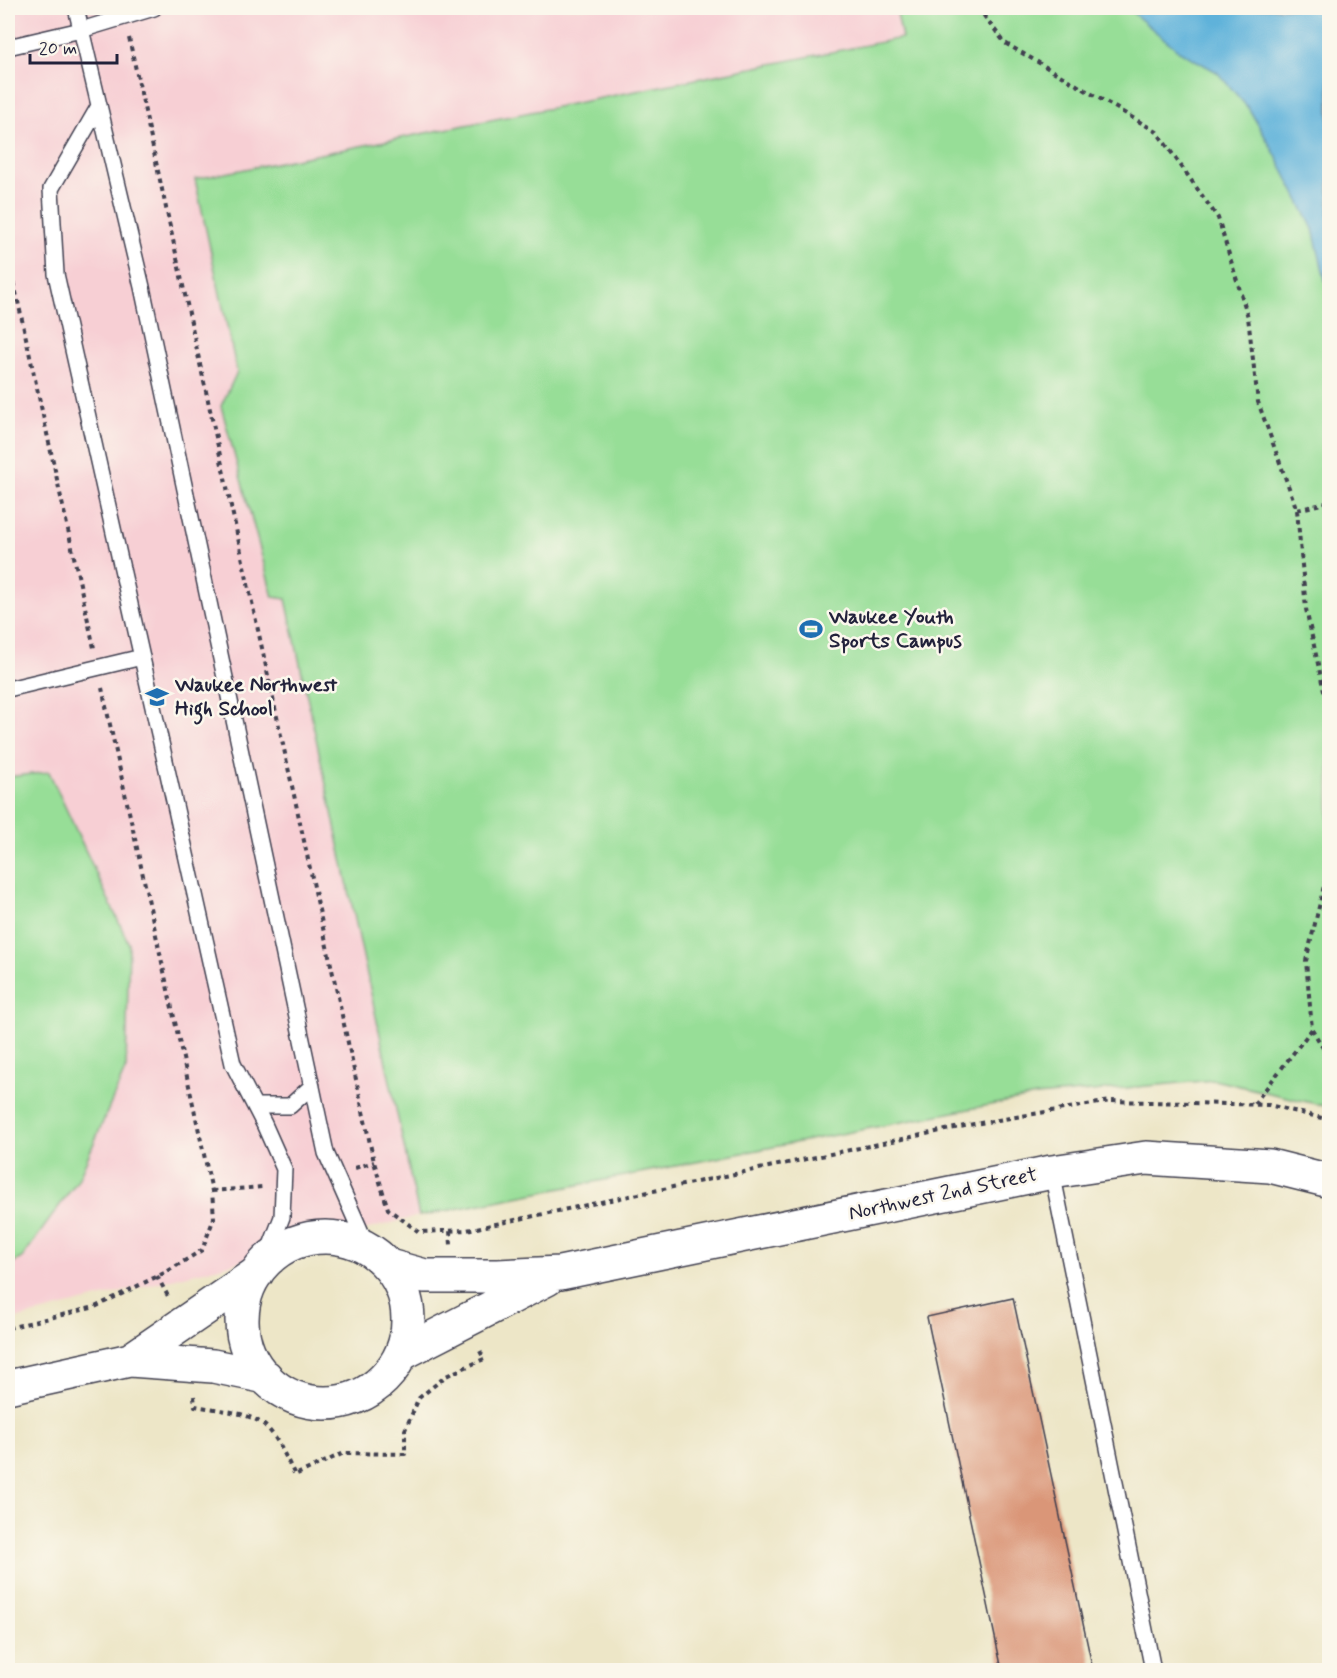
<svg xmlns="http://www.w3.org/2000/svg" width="1337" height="1678" viewBox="0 0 1337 1678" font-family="Mynerve,sans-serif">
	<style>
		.built { fill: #f7cfd4 }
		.green { fill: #97de97; stroke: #5c8069; stroke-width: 1.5 }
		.water { fill: #5fb2da; stroke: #406a8a; stroke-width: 1.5 }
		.building { fill: #da9678 }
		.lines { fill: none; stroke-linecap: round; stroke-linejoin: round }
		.service-casing { stroke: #403f50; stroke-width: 18 }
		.tertiary-casing { stroke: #403f50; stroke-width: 36 }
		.path { stroke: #403f50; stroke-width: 4; stroke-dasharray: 4.5 4.5; stroke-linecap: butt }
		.service { stroke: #fff; stroke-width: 15 }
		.tertiary { stroke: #fff; stroke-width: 33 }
		.labels { text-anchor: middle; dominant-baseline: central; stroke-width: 5; stroke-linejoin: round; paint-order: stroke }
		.poi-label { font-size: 21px; font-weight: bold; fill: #22223b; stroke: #fbf7ec; text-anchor: start }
		.street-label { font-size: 21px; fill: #22223b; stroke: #fbf7ec }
	</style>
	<rect width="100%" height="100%" fill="#fbf7ec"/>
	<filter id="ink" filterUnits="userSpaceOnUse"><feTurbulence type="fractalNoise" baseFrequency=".0167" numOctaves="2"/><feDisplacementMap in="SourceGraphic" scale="12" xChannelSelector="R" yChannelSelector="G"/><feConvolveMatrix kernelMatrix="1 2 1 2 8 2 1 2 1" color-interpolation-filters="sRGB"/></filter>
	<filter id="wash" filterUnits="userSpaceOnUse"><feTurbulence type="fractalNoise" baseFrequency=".008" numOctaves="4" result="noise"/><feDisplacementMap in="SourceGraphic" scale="24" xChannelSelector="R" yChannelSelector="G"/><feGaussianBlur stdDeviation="1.35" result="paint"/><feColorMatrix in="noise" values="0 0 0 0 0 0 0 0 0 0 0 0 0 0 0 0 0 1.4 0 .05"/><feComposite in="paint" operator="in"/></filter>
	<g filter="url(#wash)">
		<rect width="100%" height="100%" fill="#ede6c7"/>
		<!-- built -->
		<path class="built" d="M8 8H896L903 38 195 179 419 1216 8 1321Z"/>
		<!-- green -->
		<path class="green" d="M896 8H1329V1107L1214 1080 1036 1096 419 1216 286 599 273 597 221 406 237 372 195 179 902 38Z
			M49 772 129 944 126 1068 78 1180 22 1258 8 1265V777Z"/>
		<!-- water -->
		<path class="water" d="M1127 8H1329V296L1313 229 1274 152 1249 109 1217 72 1179 51Z"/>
		<g id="blocks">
			<!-- building -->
			<path class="building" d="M1013 1298 1093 1670H1002L927 1317Z"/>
		</g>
	</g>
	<g filter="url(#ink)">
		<use href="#blocks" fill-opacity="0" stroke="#403f50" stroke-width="1.5"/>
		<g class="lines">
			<!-- service casing -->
			<g class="service-casing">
				<path id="service" d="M76 8 142 287 326 1153 368 1248
					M8 47 81 30 154 8
					M99 106 51 189 56 274 233 1064 264 1124 284 1169 282 1217 265 1261
					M8 689 142 657
					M255 1106H290L312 1086
					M1052 1172 1153 1670"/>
			</g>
			<!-- tertiary casing -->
			<g class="tertiary-casing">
				<path id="tertiary" d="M242 1320a83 83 0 1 1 166 0a83 83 0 1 1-166 0Z
					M389 1266 425 1276H498L560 1273 1052 1172 1146 1158 1270 1166 1330 1181
					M401 1354 547 1279
					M130 1360 257 1273
					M8 1387 130 1360 213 1366 266 1377"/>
			</g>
			<!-- path -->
			<path class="path" d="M978 8 1005 43 1157 132 1218 218 1248 317 1258 402 1297 510 1330 502
				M129 38 374 1162 388 1209 419 1232 467 1230 974 1124 1110 1101 1269 1105 1330 1120
				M10 265 94 648
				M1297 510 1306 609 1330 719
				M1330 861 1306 961 1312 1029 1330 1060
				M1254 1104 1312 1029
				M355 1168 374 1162
				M212 1191 262 1187
				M450 1231 451 1245
				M157 1276 169 1298
				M8 1328 95 1307 168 1271 202 1250 214 1218 212 1191 102 688
				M194 1396 195 1406C217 1410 244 1411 263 1424 277 1435 287 1460 295 1475L344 1453 405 1454V1430L419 1398 446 1376 484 1359 479 1349"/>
			<!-- service -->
			<use href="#service" class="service"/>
			<!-- tertiary -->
			<use href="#tertiary" class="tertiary"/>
		</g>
	</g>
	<!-- icons -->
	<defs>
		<g id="stadium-bare" transform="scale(1.8)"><path d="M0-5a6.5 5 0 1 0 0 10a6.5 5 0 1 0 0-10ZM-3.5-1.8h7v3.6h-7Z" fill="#1f6fb2" stroke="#fbf7ec" stroke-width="2.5" paint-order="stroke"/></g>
		<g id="school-bare" transform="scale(1.8)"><path d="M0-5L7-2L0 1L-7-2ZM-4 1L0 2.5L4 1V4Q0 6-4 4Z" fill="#1f6fb2" stroke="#fbf7ec" stroke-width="2.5" paint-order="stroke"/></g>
	</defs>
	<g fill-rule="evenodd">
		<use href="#stadium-bare" x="811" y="629"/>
		<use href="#school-bare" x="157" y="697"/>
	</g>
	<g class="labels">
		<!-- poi labels -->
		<g class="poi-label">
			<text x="829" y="617">Waukee Youth<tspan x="829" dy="24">Sports Campus</tspan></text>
			<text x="175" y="685">Waukee Northwest<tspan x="175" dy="24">High School</tspan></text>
		</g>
		<!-- street labels -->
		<g class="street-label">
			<text transform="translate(943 1194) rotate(-12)">Northwest 2nd Street</text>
		</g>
	</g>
	<!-- margin -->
	<rect width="1337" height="1678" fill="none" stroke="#fbf7ec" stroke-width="30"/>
	<!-- scale -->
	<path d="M30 54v9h87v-9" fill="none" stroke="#22223b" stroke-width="3"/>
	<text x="39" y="54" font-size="18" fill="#22223b" stroke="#fbf7ec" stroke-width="4.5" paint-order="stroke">20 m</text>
</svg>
